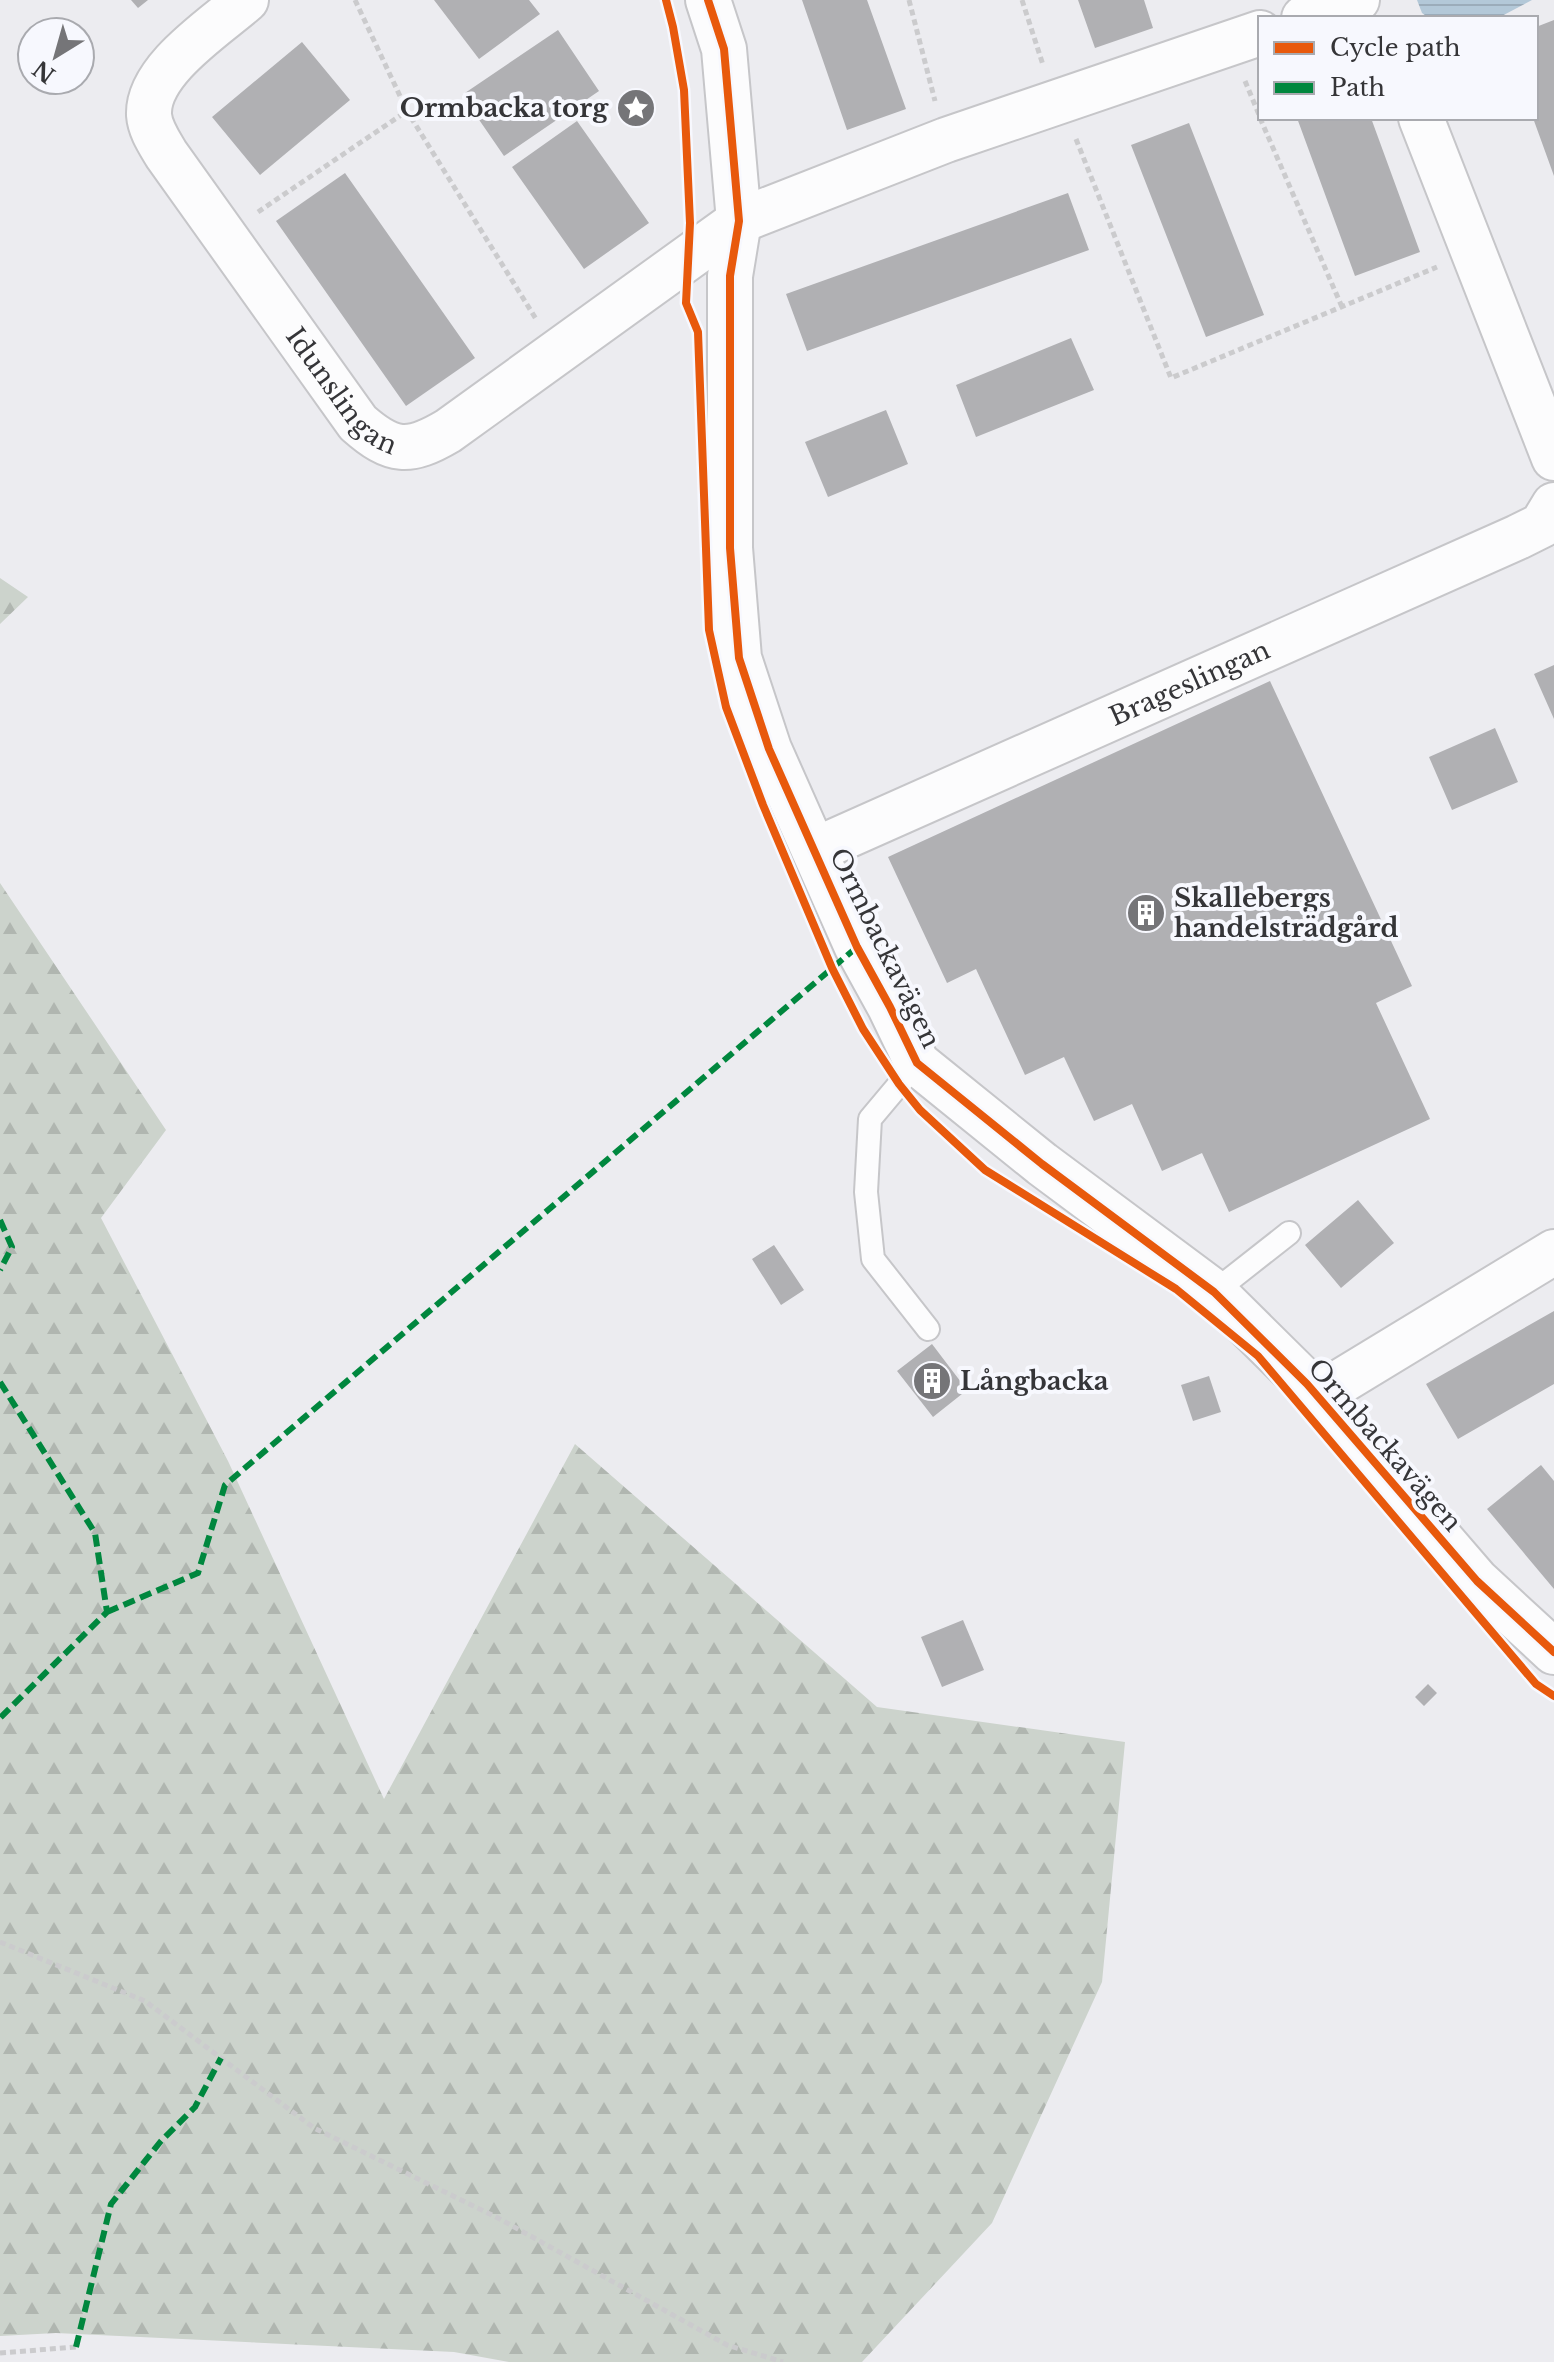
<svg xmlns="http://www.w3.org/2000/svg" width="1554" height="2362" viewBox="0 0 1554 2362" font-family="'Libre Baskerville',serif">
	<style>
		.forest { fill: url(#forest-firs) }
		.water { fill: url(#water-rules) }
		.building { fill: #b0b0b3 }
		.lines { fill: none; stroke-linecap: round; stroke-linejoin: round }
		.service-casing { stroke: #c6c6c9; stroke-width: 26 }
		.minor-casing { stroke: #c6c6c9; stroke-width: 48 }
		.path { stroke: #cbcbcd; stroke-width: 5; stroke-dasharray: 6 4; stroke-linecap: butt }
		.service { stroke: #fcfcfd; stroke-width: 22 }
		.minor { stroke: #fcfcfd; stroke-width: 44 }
		.quiet { stroke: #00873e; stroke-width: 6; stroke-dasharray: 12 6; stroke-linecap: butt }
		.cycleway-casing { stroke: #f7f8fe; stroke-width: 13 }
		.cycleway { stroke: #e8590c; stroke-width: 8 }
		.labels { text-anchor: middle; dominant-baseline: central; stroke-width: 8; stroke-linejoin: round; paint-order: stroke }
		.poi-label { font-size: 26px; font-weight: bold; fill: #353538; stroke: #f7f8fe; text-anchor: start }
		.street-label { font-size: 26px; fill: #353538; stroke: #f7f8fe }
	</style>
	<defs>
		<pattern id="forest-firs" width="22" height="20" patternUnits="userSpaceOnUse" patternTransform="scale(2)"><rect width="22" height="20" fill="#ccd3cc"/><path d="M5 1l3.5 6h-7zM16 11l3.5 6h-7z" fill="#b0b6b0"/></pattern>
		<pattern id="water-rules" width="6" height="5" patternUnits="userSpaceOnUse" patternTransform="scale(2)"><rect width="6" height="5" fill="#b3c8d8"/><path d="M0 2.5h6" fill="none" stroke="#9bacba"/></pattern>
	</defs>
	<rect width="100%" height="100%" fill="#ececf0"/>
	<!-- forest -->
	<path class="forest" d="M0 578 28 597 0 624Z
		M0 883 166 1130 101 1218 228 1461 384 1799 575 1444 877 1707 1125 1742 1102 1982 992 2223 862 2362H509L454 2352 56 2333 0 2336Z"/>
	<!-- water -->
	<path class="water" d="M1417 0H1532L1498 18H1429L1422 13Z"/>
	<!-- building -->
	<path class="building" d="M131 0H148L138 8Z
		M434 0H529L540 14 479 59Z
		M802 0H867L906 109 847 130Z
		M1078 0H1144L1153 28 1095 48Z
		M1554 20V176L1533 118H1536V27Z
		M558 30 599 91 504 156 462 95Z
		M302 42 350 100 260 175 212 117Z
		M1297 118H1371L1420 252 1355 276Z
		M577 121 649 223 584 269 512 167Z
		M1189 123 1264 315 1206 337 1131 145Z
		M345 173 475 358 406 406 276 221Z
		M1068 193 1089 250 807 351 786 294Z
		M1071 338 1094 390 976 437 956 385Z
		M886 410 908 464 828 497 805 442Z
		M1554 665V719L1534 674Z
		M1270 681 1412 986 1376 1003 1430 1119 1229 1212 1202 1153 1162 1171 1132 1104 1094 1121 1064 1057 1025 1075 976 969 947 983 888 857Z
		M1495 728 1518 782 1452 810 1429 757Z
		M1358 1200 1394 1243 1341 1288 1305 1245Z
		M774 1245 804 1290 781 1305 752 1259Z
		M1554 1311V1384L1458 1439 1426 1384Z
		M932 1344 967 1390 933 1417 897 1371Z
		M1209 1376 1221 1412 1193 1421 1181 1385Z
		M1541 1465 1554 1481V1589L1487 1509Z
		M963 1620 984 1670 942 1687 921 1637Z
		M1428 1684 1437 1693 1424 1706 1415 1697Z"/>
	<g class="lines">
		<!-- service casing -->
		<g class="service-casing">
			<path id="service" d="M917 1063 870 1119 866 1192 873 1259 928 1329
				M1214 1292 1289 1233"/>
		</g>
		<!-- minor casing -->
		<g class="minor-casing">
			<g id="minor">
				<path id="s1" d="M246 0C215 27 147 70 149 115 150 129 159 142 166 154L358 423C392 453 409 454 448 431L739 221 946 140 1260 33"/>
				<path d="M708 0 724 49 739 221 730 276V548L739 658 769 749 857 947 890 1007 917 1063 1042 1164 1214 1292 1307 1384 1477 1581 1554 1652"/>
				<path d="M1304 18 1357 0"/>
				<path d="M1421 118 1554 458"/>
				<path id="s2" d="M815 850 1518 537 1542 525 1554 505"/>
				<path d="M1317 1396 1554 1252"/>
			</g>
		</g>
		<!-- path -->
		<path class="path" d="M355 0 407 111 536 319
			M909 0 935 101
			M1022 0 1043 65
			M1245 81 1260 117
			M1260 118 1342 307
			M1076 139 1171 378 1437 267
			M258 212 407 111
			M0 1942 145 2001 314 2128 498 2218 727 2345 783 2362
			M0 2353 76 2347"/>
		<!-- service -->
		<use href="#service" class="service"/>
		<!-- minor -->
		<use href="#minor" class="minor"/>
		<!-- quiet -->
		<path class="quiet" d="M0 1220 12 1247 0 1270
			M0 1382 95 1533 107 1612 0 1718
			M107 1612 198 1573 225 1485 857 947
			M76 2347 111 2204 161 2141 195 2107 221 2058"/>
		<!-- cycleway casing -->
		<g class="cycleway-casing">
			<path id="cycleway" d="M666 0 673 27 684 90 690 223 686 303 698 332 709 630 726 707 763 805 832 968 863 1029 899 1084 920 1110 985 1170 1176 1289 1258 1356 1536 1684 1554 1696
				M708 0 724 49 739 221 730 276V548L739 658 769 749 857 947 890 1007 917 1063 1042 1164 1214 1292 1307 1384 1477 1581 1554 1652"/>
		</g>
		<!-- cycleway -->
		<use href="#cycleway" class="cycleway"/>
	</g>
	<!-- icons -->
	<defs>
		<g id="sight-disc" transform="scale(2)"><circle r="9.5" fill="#757578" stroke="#f7f8fe"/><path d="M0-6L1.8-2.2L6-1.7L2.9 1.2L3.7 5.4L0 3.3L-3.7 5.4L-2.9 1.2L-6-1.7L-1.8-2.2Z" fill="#fff"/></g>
		<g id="building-disc" transform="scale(2)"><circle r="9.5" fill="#757578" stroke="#f7f8fe"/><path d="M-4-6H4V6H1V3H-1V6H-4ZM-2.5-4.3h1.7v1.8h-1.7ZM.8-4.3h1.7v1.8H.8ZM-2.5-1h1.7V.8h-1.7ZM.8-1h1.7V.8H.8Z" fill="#fff"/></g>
	</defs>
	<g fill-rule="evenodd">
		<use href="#sight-disc" x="636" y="108"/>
		<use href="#building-disc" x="1146" y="913"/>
		<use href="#building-disc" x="932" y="1381"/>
	</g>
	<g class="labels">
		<!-- poi labels -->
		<g class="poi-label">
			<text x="608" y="108" text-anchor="end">Ormbacka torg</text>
			<text x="1174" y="898">Skallebergs<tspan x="1174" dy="30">handelsträdgård</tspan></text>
			<text x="960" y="1381">Långbacka</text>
		</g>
		<!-- street labels -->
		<g class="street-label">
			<text stroke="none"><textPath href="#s1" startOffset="494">Idunslingan</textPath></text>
			<text stroke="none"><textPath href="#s2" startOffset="410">Brageslingan</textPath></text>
			<text transform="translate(885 948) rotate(64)">Ormbackavägen</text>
			<text transform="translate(1385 1445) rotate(49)">Ormbackavägen</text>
		</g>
	</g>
	<!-- legend -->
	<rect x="1258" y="16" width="280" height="104" fill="#f7f8fe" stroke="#a9aaaf" stroke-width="2"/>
	<rect x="1274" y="42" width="40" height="12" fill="#e8590c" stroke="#a9aaaf" stroke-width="2"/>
	<text x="1330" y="56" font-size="24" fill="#353538">Cycle path</text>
	<rect x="1274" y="82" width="40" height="12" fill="#00873e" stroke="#a9aaaf" stroke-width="2"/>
	<text x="1330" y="96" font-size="24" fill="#353538">Path</text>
	<!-- north arrow -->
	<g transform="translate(56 56) rotate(217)"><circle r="38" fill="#f7f8fe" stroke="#a9aaaf" stroke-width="2"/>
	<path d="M0-6L14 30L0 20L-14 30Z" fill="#757578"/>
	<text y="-12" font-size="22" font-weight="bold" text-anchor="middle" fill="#353538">N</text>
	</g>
</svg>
